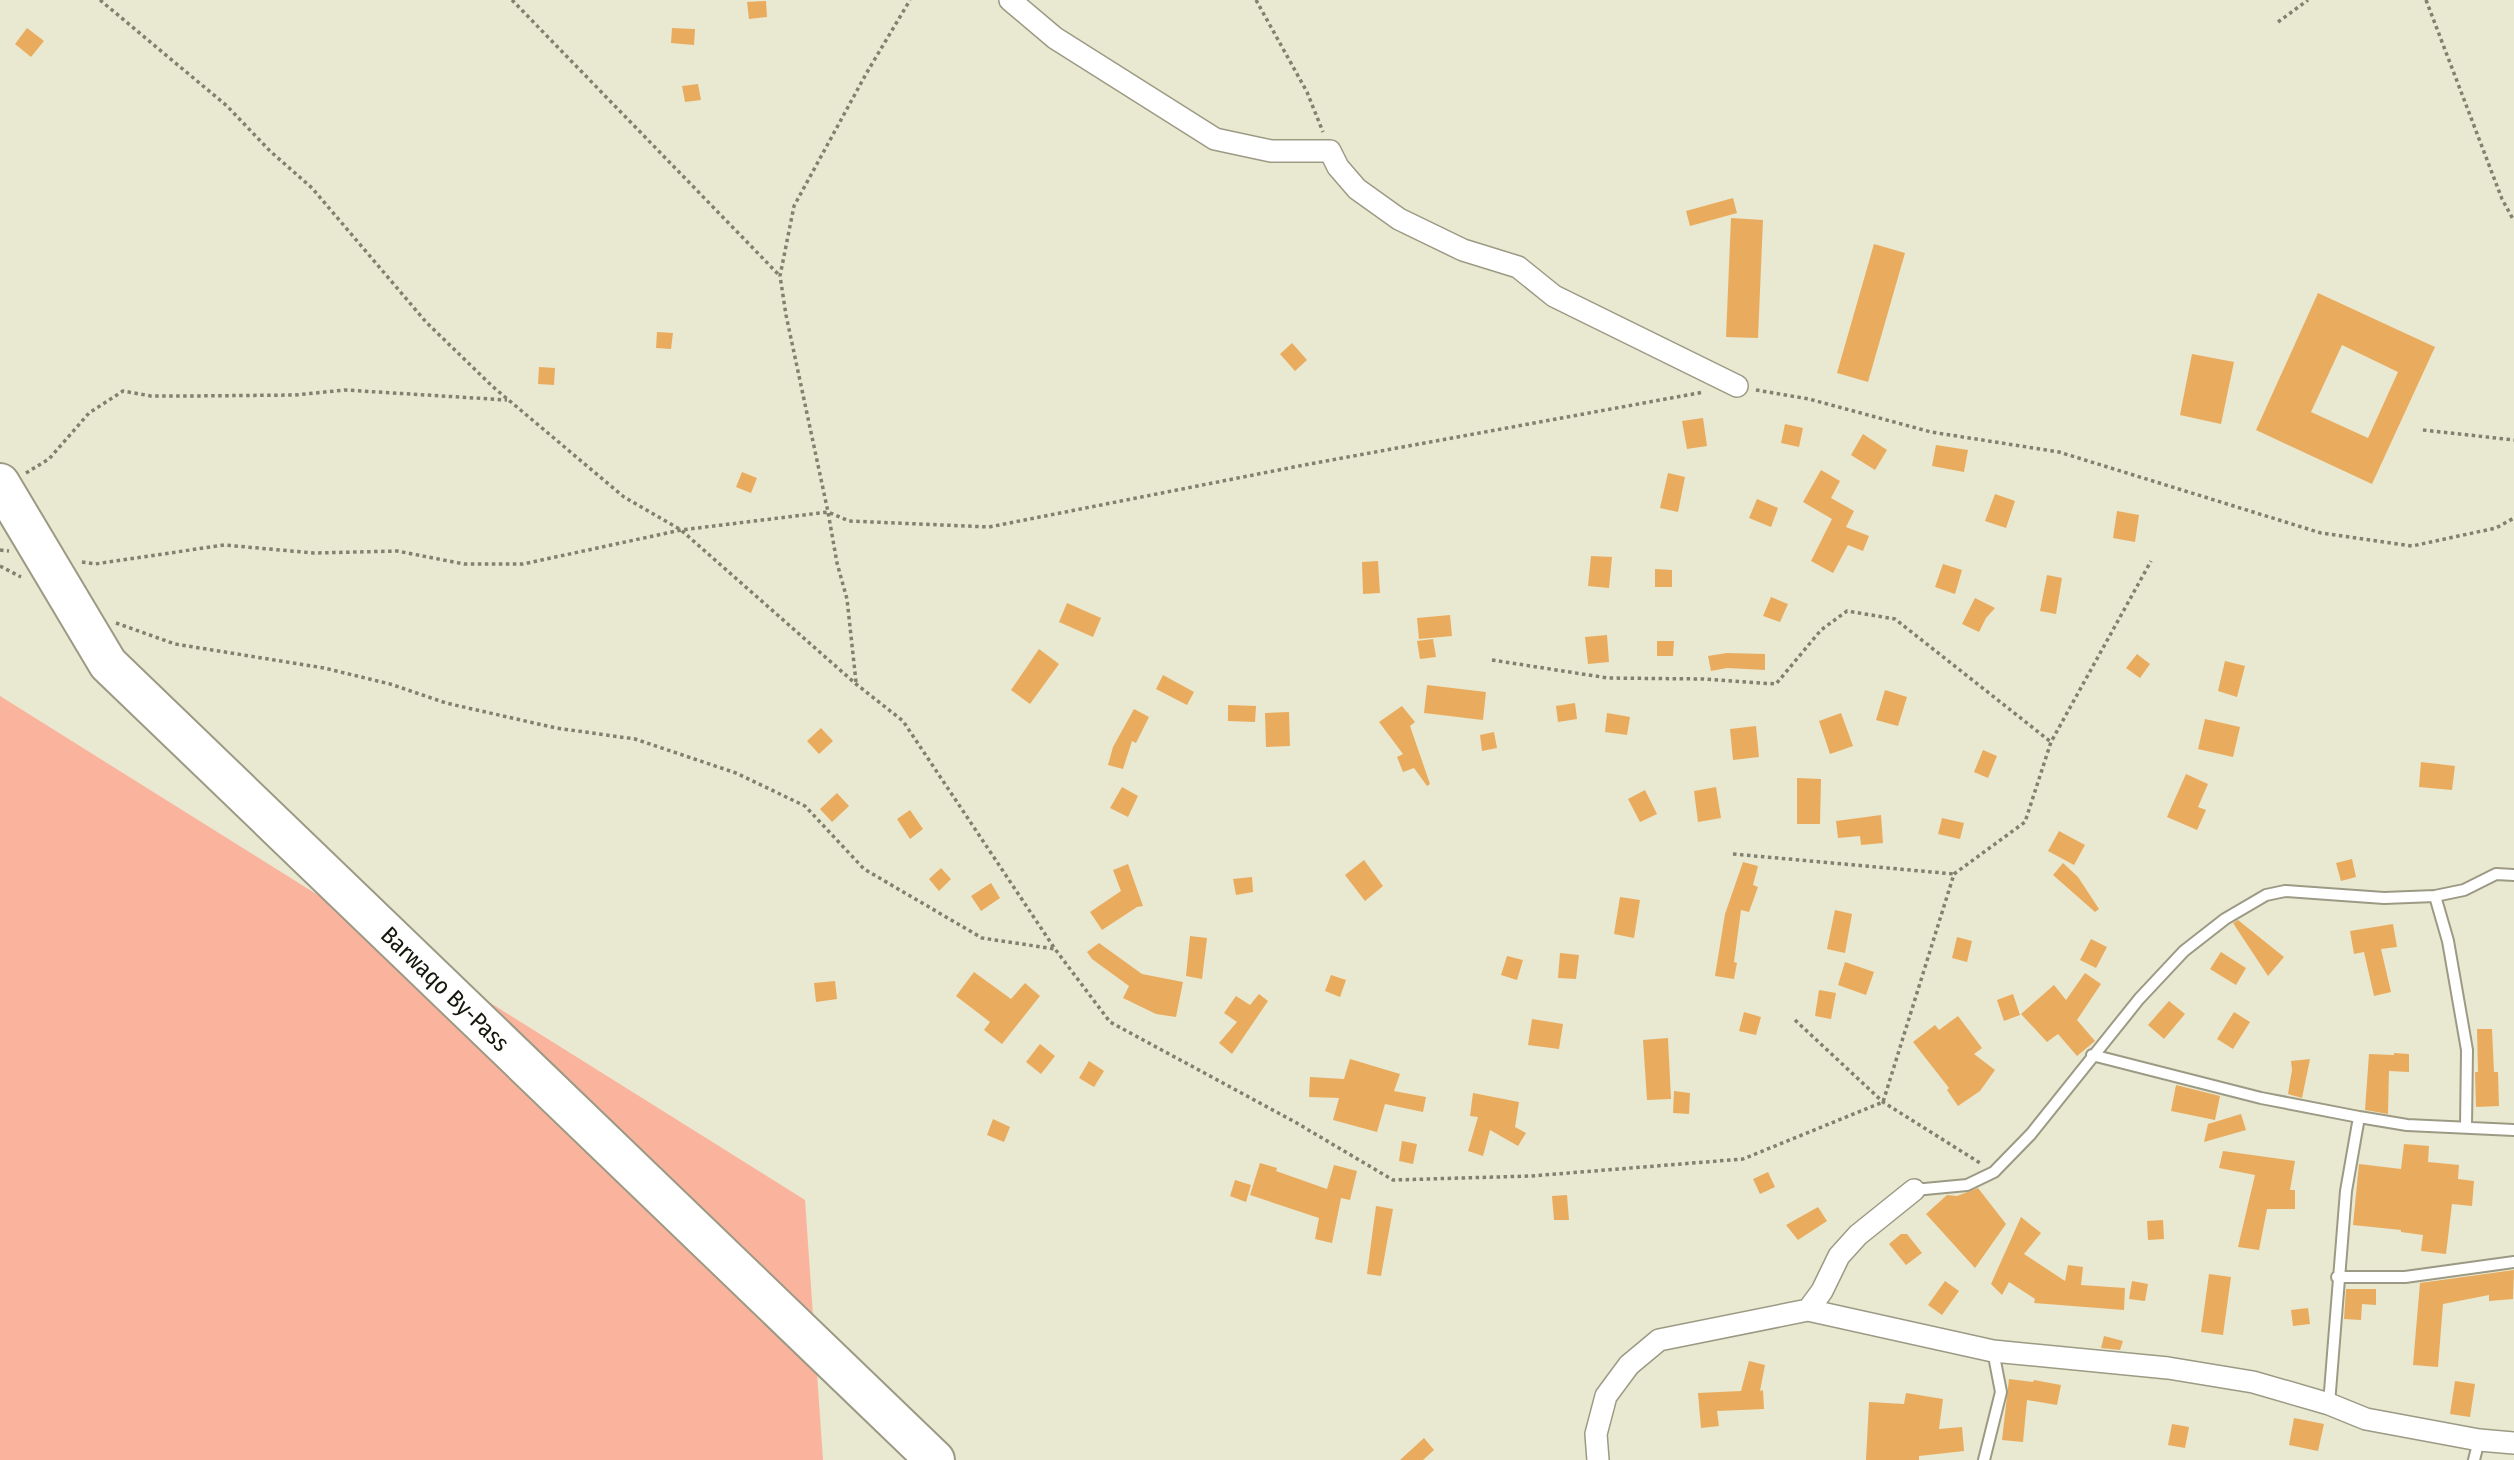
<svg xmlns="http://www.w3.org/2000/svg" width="2514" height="1460" viewBox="0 0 2514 1460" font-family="'Fira Sans Condensed',sans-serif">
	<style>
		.green { fill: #fab49e }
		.building { fill: #e9ac5f; fill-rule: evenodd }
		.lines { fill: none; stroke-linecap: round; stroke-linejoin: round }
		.lane-casing { stroke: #9c9a84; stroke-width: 14 }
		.street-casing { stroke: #9c9a84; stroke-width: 24 }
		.highway-casing { stroke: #9c9a84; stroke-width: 42 }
		.path { stroke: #818170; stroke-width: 3.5; stroke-dasharray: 3.5 3.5; stroke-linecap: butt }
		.lane { stroke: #fff; stroke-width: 10 }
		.street { stroke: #fff; stroke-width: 21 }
		.highway { stroke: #fff; stroke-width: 38 }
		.labels { text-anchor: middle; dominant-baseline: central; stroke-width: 6; stroke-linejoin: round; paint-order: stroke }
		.street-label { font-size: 24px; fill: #16160d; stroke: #fff }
	</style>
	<rect width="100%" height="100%" fill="#e9e8d0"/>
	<!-- green -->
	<path class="green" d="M0 696 805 1200 823 1460H0Z"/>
	<!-- building -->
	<path class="building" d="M766 1 767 17 749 19 747 2Z
		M27 28 44 41 31 57 15 44Z
		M672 28 695 29 694 45 671 43Z
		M698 84 701 100 685 102 682 86Z
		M1733 198 1737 213 1690 226 1686 211Z
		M1731 218 1763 220 1758 338 1726 337Z
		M1874 244 1905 253 1868 382 1837 373Z
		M2318 293 2435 347 2372 484 2256 430ZM2342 345 2398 372 2368 438 2311 412Z
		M657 332 673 333 671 349 656 348Z
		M1292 343 1307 360 1295 371 1280 354Z
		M2192 354 2234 362 2221 424 2180 415Z
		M539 367 555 368 554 385 538 384Z
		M1703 418 1707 446 1687 449 1682 421Z
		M1785 424 1803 428 1799 447 1781 443Z
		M1863 434 1887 450 1875 470 1851 455Z
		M1936 445 1968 450 1964 472 1932 466Z
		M1821 470 1840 481 1831 498 1854 511 1846 527 1869 536 1863 551 1848 545 1833 573 1811 561 1832 519 1803 502Z
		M742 472 757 478 751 493 736 487Z
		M1668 473 1685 477 1678 512 1660 508Z
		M1995 494 2015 501 2006 528 1985 521Z
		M1757 499 1778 508 1771 527 1749 518Z
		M2117 511 2139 515 2135 542 2113 538Z
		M1591 556 1612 557 1609 588 1588 586Z
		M1378 561 1380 593 1363 594 1362 562Z
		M1943 564 1962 570 1955 594 1935 587Z
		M1655 569 1672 570V587H1655Z
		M2047 575 2062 578 2056 614 2040 611Z
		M1771 597 1788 604 1780 622 1763 616Z
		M1975 598 1995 608 1986 618 1979 632 1962 624Z
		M1067 603 1101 618 1093 637 1059 622Z
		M1450 615 1452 636 1419 639 1417 618Z
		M1607 635 1609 662 1588 664 1585 637Z
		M1433 639 1436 657 1420 659 1417 641Z
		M1657 641H1674L1673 656H1657Z
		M1039 649 1059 664 1030 704 1011 690Z
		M1727 653 1765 654V670L1727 668 1711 671 1708 656Z
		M2137 654 2150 664 2140 678 2126 668Z
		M2225 661 2245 666 2237 697 2218 691Z
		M1163 675 1194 692 1187 705 1156 689Z
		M1427 685 1486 692 1483 720 1424 713Z
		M1885 690 1907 697 1898 726 1876 720Z
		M1575 703 1577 719 1558 722 1556 706Z
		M1228 705 1256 706 1255 722 1228 721Z
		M1402 706 1415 722 1410 726 1430 784 1427 786 1414 768 1403 772 1397 757 1403 754 1379 722Z
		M1134 709 1149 717 1136 743 1132 741 1123 769 1108 765 1113 747Z
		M1289 712 1290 746 1266 747 1265 713Z
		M1607 713 1630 717 1627 735 1605 732Z
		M1841 713 1853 746 1830 754 1819 721Z
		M2205 719 2240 727 2233 757 2198 749Z
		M1756 726 1759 757 1733 760 1730 729Z
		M821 728 833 741 819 754 807 741Z
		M1494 732 1497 748 1482 751 1480 735Z
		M1983 750 1997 756 1988 778 1974 772Z
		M2421 762 2455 766 2452 790 2419 787Z
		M2186 774 2208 784 2198 807 2206 810 2197 830 2167 817Z
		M1797 778 1821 779 1820 824H1797Z
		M1122 787 1138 796 1128 817 1110 808Z
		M1716 787 1721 818 1698 822 1694 791Z
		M1645 790 1657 814 1640 822 1628 799Z
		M837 793 849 806 832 822 820 809Z
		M910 810 923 829 910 839 897 819Z
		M1881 815 1883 843 1861 845 1860 836 1838 838 1836 821Z
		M1942 818 1964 823 1960 839 1938 834Z
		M2059 831 2085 845 2074 865 2048 851Z
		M2352 859 2356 877 2341 881 2336 863Z
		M1364 860 1383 886 1365 901 1345 875Z
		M1743 862 1758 866 1753 885 1758 887 1749 912 1741 910 1734 962 1737 963 1734 979 1715 976 1725 914Z
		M2063 863 2078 877 2099 909 2095 912 2053 875Z
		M1128 864 1143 906 1137 907 1102 930 1090 912 1121 891 1113 870Z
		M941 868 951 879 939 891 929 879Z
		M1252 877 1253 892 1236 895 1233 879Z
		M991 883 1000 898 981 911 971 896Z
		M1620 897 1640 900 1634 938 1614 934Z
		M1835 910 1852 914 1845 953 1827 949Z
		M2238 920 2284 957 2268 976 2233 923Z
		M2393 924 2397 947 2381 949 2391 992 2374 996 2364 952 2354 954 2350 931Z
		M1190 936 1207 938 1202 979 1186 976Z
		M1957 937 1972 941 1967 962 1952 958Z
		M2091 939 2107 947 2096 968 2080 960Z
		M1099 943 1142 974 1183 982 1176 1017 1156 1014 1123 998 1129 986 1092 959 1087 952Z
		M2221 952 2246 968 2236 985 2210 969Z
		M1560 953 1579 955 1576 979 1558 978Z
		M1507 956 1523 960 1517 980 1501 975Z
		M1845 962 1874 972 1866 995 1838 985Z
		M974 972 1011 999 1025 983 1040 996 1002 1044 984 1030 990 1022 956 996Z
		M2085 973 2101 984 2077 1020 2095 1041 2077 1056 2058 1034 2047 1042 2021 1014 2054 985 2066 1000Z
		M1331 975 1346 980 1340 997 1325 991Z
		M835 981 837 999 816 1002 814 983Z
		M1819 990 1836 993 1831 1019 1815 1016Z
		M1259 994 1268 1001 1232 1054 1219 1043 1237 1022 1224 1013 1236 996 1250 1005Z
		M2013 994 2020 1015 2004 1021 1997 1000Z
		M2169 1001 2185 1014 2164 1039 2148 1025Z
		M1744 1012 1761 1017 1756 1035 1739 1031Z
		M2234 1012 2250 1022 2233 1049 2217 1039Z
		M1958 1016 1982 1048 1974 1054 1995 1070 1980 1091 1958 1106 1947 1090 1949 1088 1913 1042 1935 1025 1939 1030Z
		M1532 1019 1563 1024 1559 1049 1528 1045Z
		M2477 1029H2492L2494 1072H2498L2499 1106 2476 1107 2475 1072H2478Z
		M1668 1038 1671 1099 1647 1100 1643 1040Z
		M1040 1044 1055 1056 1041 1074 1026 1062Z
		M2394 1053 2409 1054V1072L2389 1071 2388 1114 2365 1110 2369 1054 2394 1055Z
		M1350 1059 1400 1074 1394 1091 1426 1097 1423 1112 1385 1104 1377 1132 1333 1120 1339 1098 1309 1097 1310 1077 1344 1079Z
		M2310 1059 2302 1098 2288 1094 2292 1070 2291 1061Z
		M1089 1061 1104 1071 1094 1087 1079 1078Z
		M2176 1085 2220 1096 2215 1120 2171 1111Z
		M1674 1091 1690 1093 1689 1114 1673 1113Z
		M1473 1093 1519 1102 1515 1127 1526 1133 1518 1146 1490 1130 1483 1156 1468 1151 1478 1117 1470 1116Z
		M2241 1114 2246 1130 2204 1142 2208 1124Z
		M993 1119 1010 1127 1004 1142 987 1135Z
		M1402 1141 1417 1144 1413 1164 1399 1161Z
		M2404 1144 2429 1146 2428 1162 2459 1165 2458 1179 2474 1181 2472 1206 2452 1204 2446 1254 2421 1251 2423 1235 2401 1232V1230L2353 1225 2359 1164 2401 1169Z
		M2223 1151 2295 1161 2290 1190H2295V1209H2267L2259 1250 2238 1247 2255 1175 2219 1168Z
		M1260 1163 1277 1168 1276 1171 1327 1189 1334 1165 1357 1171 1350 1200 1341 1198 1332 1243 1315 1239 1319 1218 1250 1195Z
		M1768 1172 1775 1187 1760 1194 1753 1179Z
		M1235 1180 1251 1185 1246 1202 1230 1196Z
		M1978 1188 2006 1224 1975 1268 1926 1214 1947 1195 1957 1196Z
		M1567 1195 1569 1220H1554L1552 1196Z
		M1376 1206 1393 1209 1381 1276 1367 1274Z
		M1818 1207 1827 1221 1798 1240 1786 1225Z
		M2021 1217 2041 1233 2024 1254 2065 1281 2068 1265 2083 1267 2081 1285 2125 1288 2124 1310 2034 1303 2035 1299 2009 1282 2002 1295 1991 1284Z
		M2163 1220 2164 1239 2148 1240 2147 1221Z
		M1901 1234H1907L1922 1253 1906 1265 1889 1244Z
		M2514 1270 2513 1299 2489 1301V1295L2443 1304 2438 1367 2413 1365 2420 1283Z
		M2209 1274 2231 1277 2223 1335 2201 1332Z
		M1945 1281 1959 1291 1942 1315 1928 1305Z
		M2132 1281 2148 1284 2145 1301 2129 1299Z
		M2346 1289H2376V1305L2362 1304 2361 1320 2344 1319Z
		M2308 1308 2310 1324 2293 1326 2291 1310Z
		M2104 1336 2123 1341 2120 1350 2101 1348Z
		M1749 1361 1765 1365 1760 1391 1763 1390 1764 1409 1717 1411 1719 1426 1701 1428 1698 1393 1741 1391Z
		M2009 1379 2033 1382 2034 1380 2061 1385 2057 1405 2027 1400 2023 1442 2002 1440Z
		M2455 1381 2475 1384 2470 1417 2450 1414Z
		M1906 1393 1943 1399 1939 1429 1962 1427 1964 1451 1919 1456V1460H1866L1869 1402 1904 1404Z
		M2294 1418 2324 1424 2318 1451 2289 1445Z
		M2172 1424 2189 1427 2185 1448 2168 1445Z
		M1424 1438 1434 1450 1423 1460H1400Z"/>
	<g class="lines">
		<!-- lane casing -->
		<g class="lane-casing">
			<path id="lane" d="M2435 896 2448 941 2467 1050 2466 1127
				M2092 1055 2261 1098 2359 1117 2407 1125 2514 1130
				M1914 1190 1967 1185 1994 1172 2031 1134 2139 999 2184 951 2225 919 2266 895 2285 891 2384 898 2435 896 2464 890 2496 874 2514 875
				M2337 1277H2405L2514 1262
				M2329 1404 2346 1191 2359 1117
				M1984 1460 2001 1392 1993 1351
				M2474 1460 2479 1440"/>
		</g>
		<!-- street casing -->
		<g class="street-casing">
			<path id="street" d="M1010 0 1055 38 1215 139 1271 151H1330L1338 167 1357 189 1399 219 1463 250 1518 267 1554 296 1737 386
				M1808 1310 1993 1351 2168 1368 2253 1382 2329 1404 2366 1419 2479 1440 2514 1443
				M1598 1460 1596 1434 1606 1396 1629 1365 1659 1340 1808 1310 1822 1291 1839 1256 1858 1235 1914 1190"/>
		</g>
		<!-- highway casing -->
		<g class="highway-casing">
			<path id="highway" d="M0 483 108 664 935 1460"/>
		</g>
		<!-- path -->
		<path class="path" d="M100 0 227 106 270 151 312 188 426 322 492 386 624 497 681 530 856 684 903 721 1055 949 1110 1022 1295 1122 1393 1180 1531 1176 1743 1159 1883 1102 1954 874 2025 822 2051 742 2151 561
			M512 0 780 276
			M1256 0 1307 92 1323 132
			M2426 0 2502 199 2514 221
			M2278 22 2308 0
			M1756 390 1809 399 1931 432 2059 452 2321 533 2412 546 2496 528 2514 518
			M2423 430 2514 440
			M26 473 49 459 89 413 123 391 151 396H191L295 395 345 390 507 400
			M0 550 9 551
			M82 562 95 564 224 545 314 553 397 551 464 564H523L681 530 828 512 849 521 989 527 1304 465 1704 392
			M0 566 21 577
			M116 623 175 644 324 668 390 684 446 703 556 728 635 739 736 773 805 806 864 869 982 938 1055 949
			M1492 660 1608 678 1703 679 1776 684 1821 630 1847 611 1895 619 2051 742
			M856 682 847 599 837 563 828 512 786 315 780 276 794 206 866 74 910 0
			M1733 854 1954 874
			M1795 1020 1883 1102 1980 1163"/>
		<!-- lane -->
		<use href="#lane" class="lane"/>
		<!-- street -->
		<use href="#street" class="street"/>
		<!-- highway -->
		<use href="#highway" class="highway"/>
	</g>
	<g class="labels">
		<!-- street labels -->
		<g class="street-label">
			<text transform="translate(445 989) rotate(44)">Barwaqo By-Pass</text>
		</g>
	</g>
</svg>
